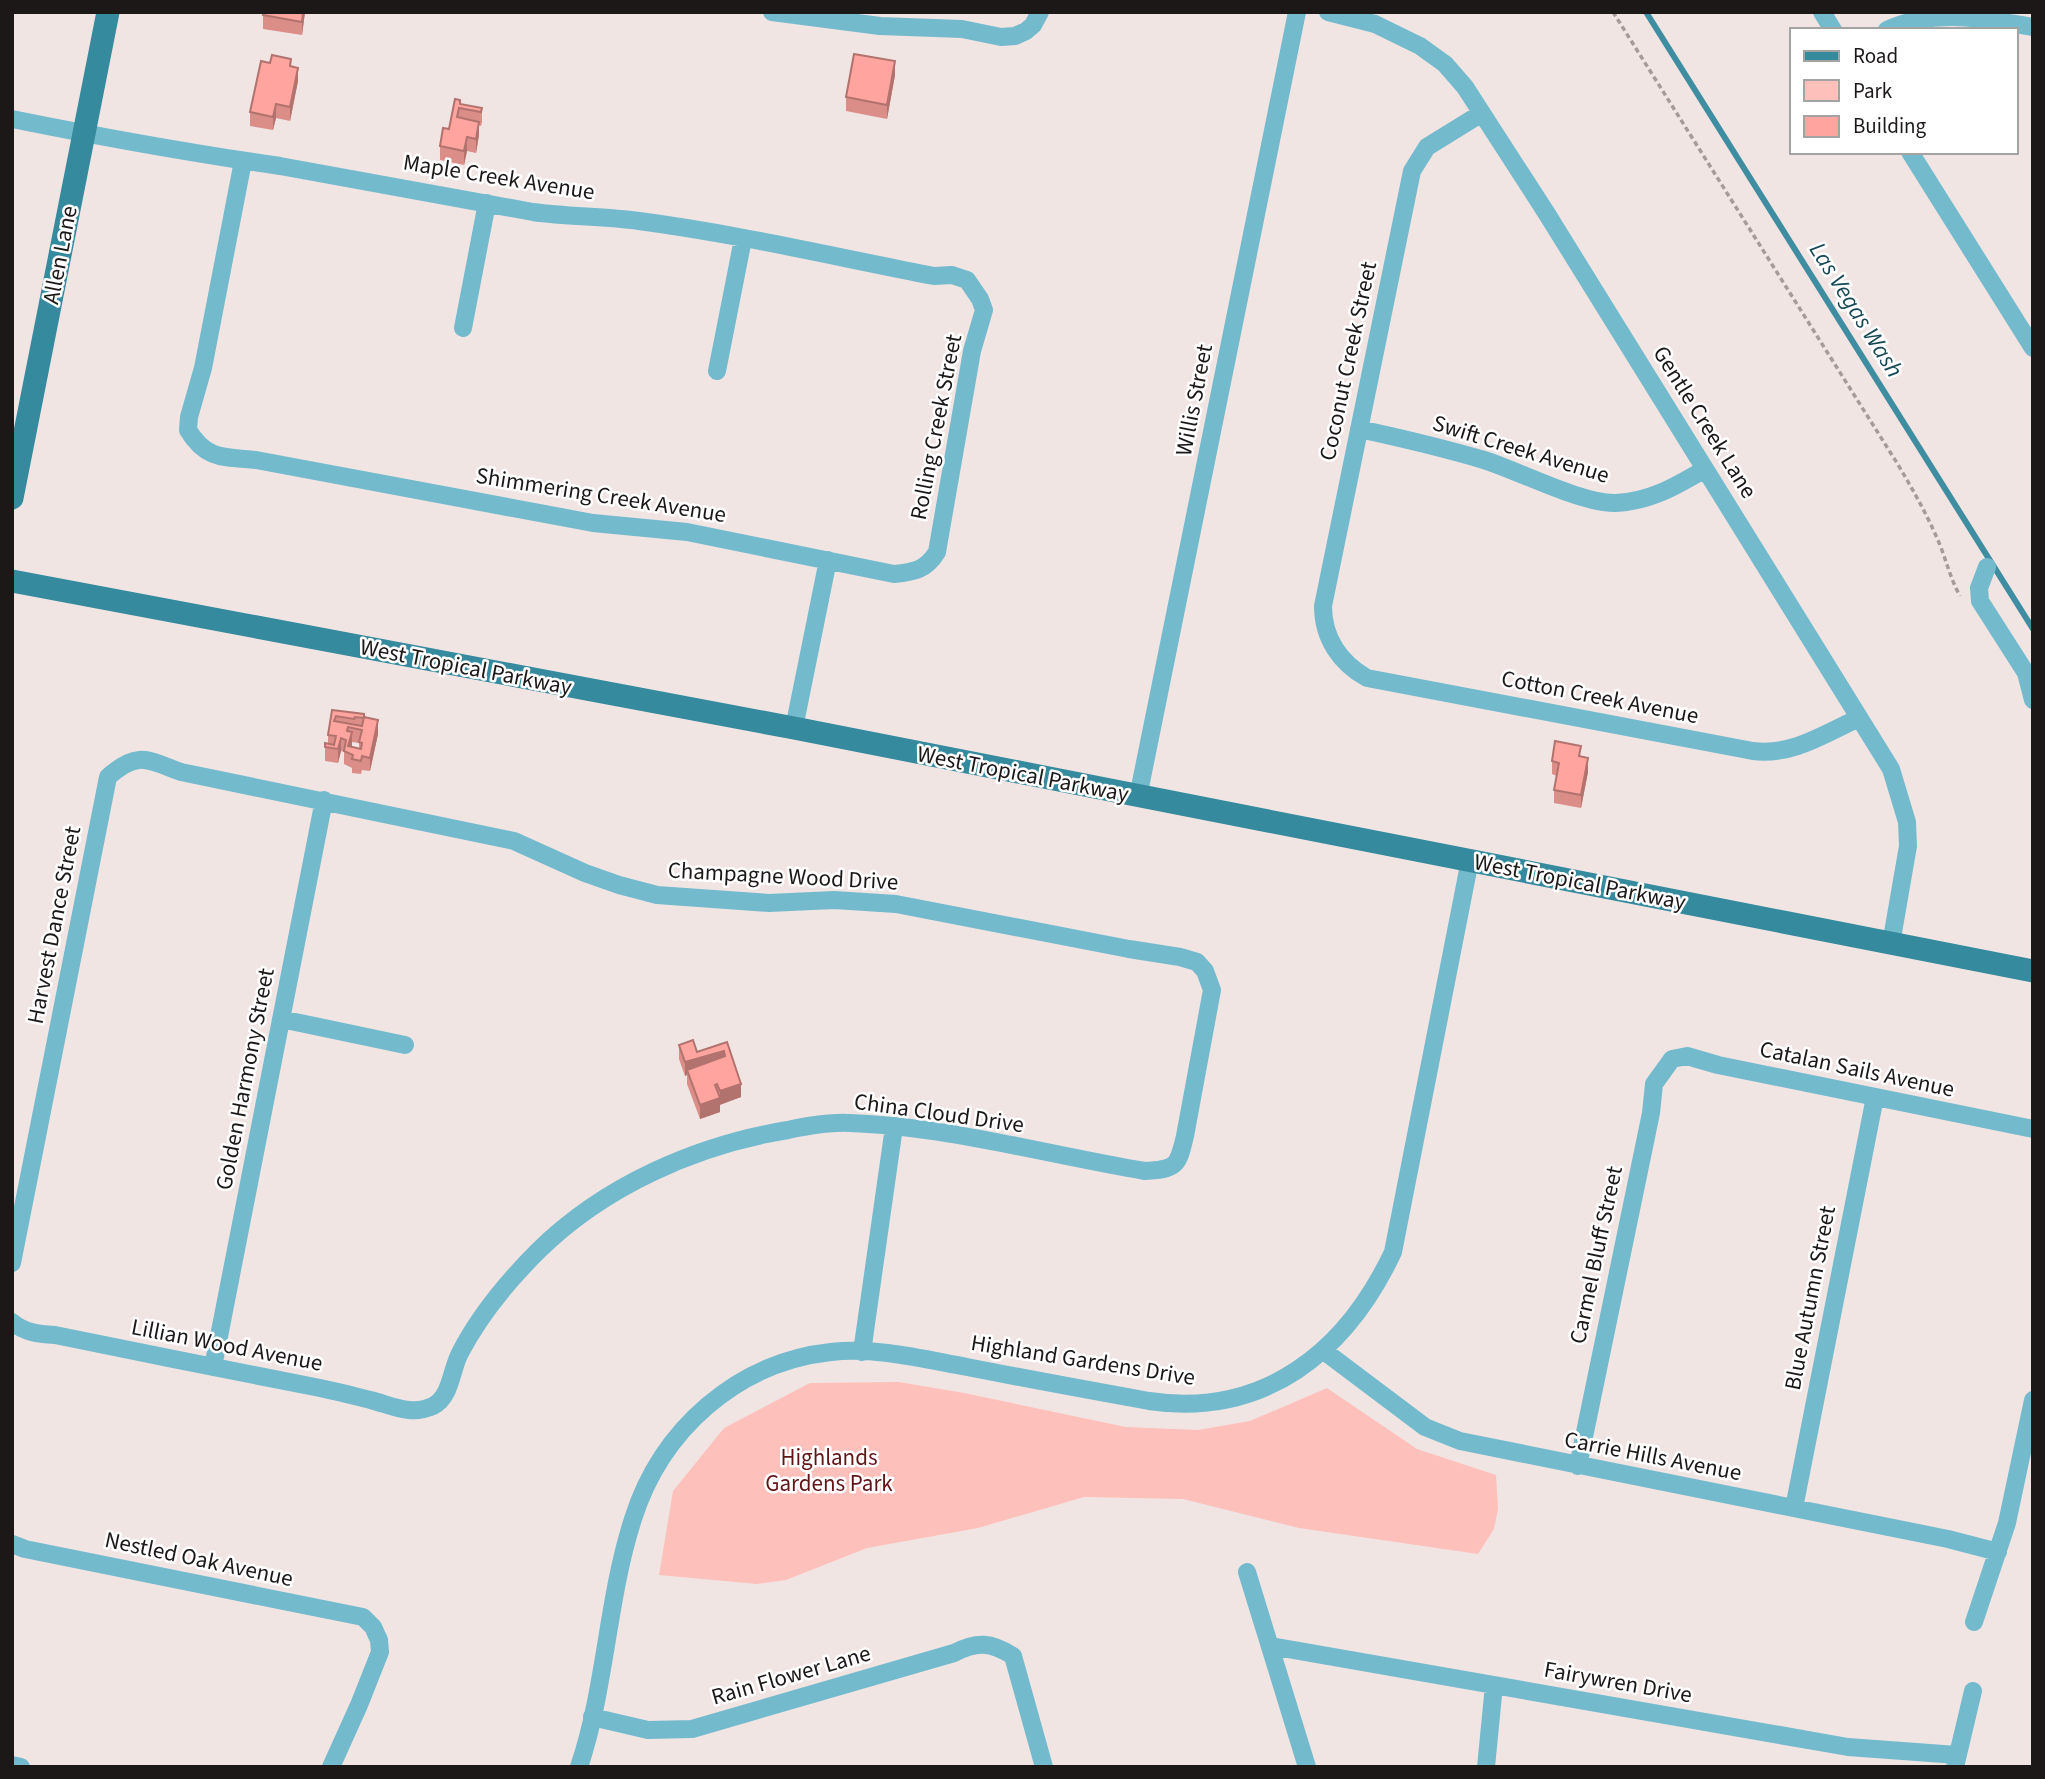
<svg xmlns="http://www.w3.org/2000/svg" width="2045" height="1779" viewBox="0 0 2045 1779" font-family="'Source Sans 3',sans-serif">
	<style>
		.green { fill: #fdc0bb }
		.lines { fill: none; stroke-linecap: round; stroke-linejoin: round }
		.stream { stroke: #3f8da1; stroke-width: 6 }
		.path { stroke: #a49b9a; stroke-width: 3.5; stroke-dasharray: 5 3.5; stroke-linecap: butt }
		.minor { stroke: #74bacd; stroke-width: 18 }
		.major { stroke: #358a9e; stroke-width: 23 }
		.wall { fill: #db8d88; fill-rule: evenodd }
		.shaded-wall { fill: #b2736f }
		.building { fill: #ffa49e; stroke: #b2736f; stroke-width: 2; fill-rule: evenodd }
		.labels { text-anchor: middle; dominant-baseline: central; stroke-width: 5; stroke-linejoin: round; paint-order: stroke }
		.street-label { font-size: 23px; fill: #1c1818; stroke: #fff }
		.park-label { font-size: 23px; fill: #621416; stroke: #fff }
		.water-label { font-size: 24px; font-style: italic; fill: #174955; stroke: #fff }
	</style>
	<rect width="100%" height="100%" fill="#f1e5e4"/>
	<!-- green -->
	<path class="green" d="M899 1382 964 1393 1126 1427 1198 1430 1250 1421 1327 1388 1417 1449 1496 1475 1498 1509 1494 1529 1478 1554 1299 1528 1183 1499 1084 1497 978 1528 867 1548 786 1580 757 1584 659 1575 673 1491 724 1428 810 1383Z"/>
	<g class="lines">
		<!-- stream -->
		<path class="stream" d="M1646 12 2033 629"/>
		<!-- path -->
		<path class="path" d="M1613 12 1897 463C1913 490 1928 516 1940 545 1947 563 1951 580 1960 596"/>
		<!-- minor -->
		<path class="minor" d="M772 12 880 26 962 29 1001 37 1015 36 1026 31 1033 25 1040 12
			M1328 12 1375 24 1420 46 1445 64 1465 87 1547 214 1891 769 1907 822 1908 846 1891 944
			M1822 12 1833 30
			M1887 30C1935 8 1984 19 2033 27
			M1482 113 1427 147 1412 171 1323 606C1323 638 1340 663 1367 678L1753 751C1792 756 1824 734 1859 718
			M12 119C101 137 190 153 280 166L533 212C568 217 604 216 639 221 738 234 836 257 934 276L952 275 967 280 980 299 984 310 972 351 937 552C926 570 914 572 894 574L687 532 593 523 256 460C224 457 206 460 188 430L189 417 203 368 243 161
			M1910 152 2033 348
			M463 328 487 203
			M717 371 743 239
			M1359 429C1401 438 1443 448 1484 460 1519 471 1582 504 1616 503 1651 501 1676 486 1705 469
			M1987 567 1979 588 1980 601 2026 673 2033 700
			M794 728 828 560
			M1138 797 1297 12
			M281 1019 405 1045
			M12 1263 108 777C138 750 148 760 181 772L514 841 585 873 619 885 657 895 769 903 834 900 896 904 1129 949 1180 957 1197 962 1205 971 1212 990 1185 1136C1178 1166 1177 1169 1145 1171 1049 1155 945 1126 849 1123 829 1122 807 1126 788 1130 696 1145 604 1186 538 1251 508 1281 479 1316 460 1353 451 1370 451 1397 433 1406 426 1409 417 1411 409 1410 397 1409 385 1404 374 1401 356 1396 338 1392 320 1388 232 1371 143 1353 55 1335 39 1334 25 1333 12 1322
			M1324 1351 1425 1427 1460 1441 1948 1539 1998 1552
			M862 1352 894 1127
			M213 1367 324 800
			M1578 1466 1651 1113 1654 1084 1672 1059 1687 1056 1718 1065 2033 1129
			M1794 1508 1875 1097
			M12 1544 25 1549 363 1617 373 1627 379 1640 380 1652 359 1705 331 1767
			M1247 1572 1307 1767
			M1974 1622 2007 1523 2033 1400
			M1271 1646 1848 1747 1957 1755
			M592 1717 648 1730 692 1729 954 1653C977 1641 991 1642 1013 1656L1044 1767
			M12 1765 21 1767
			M579 1767C606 1687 607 1599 633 1519 661 1430 737 1362 831 1352 876 1347 923 1359 967 1367 1028 1379 1088 1390 1149 1401 1264 1418 1346 1352 1393 1252L1470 860
			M1486 1767 1494 1685
			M1955 1767 1973 1691"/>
		<!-- major -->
		<path class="major" d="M12 498 108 12
			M12 581 794 728 2033 971"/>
	</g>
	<!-- wall -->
	<path class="wall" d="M305 12 302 35 263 29V15Z
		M291 66 298 81 290 121 276 118 273 130 250 126V112Z
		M895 75 887 119 846 111V97Z
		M460 104 482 108V122L481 126 479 125V135L476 153 467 151 464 165 440 160V146L449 129Z
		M332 710 364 718 378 734 370 771 362 770 361 774 352 773V768L344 764V752L341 751 338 763 325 761V743L328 744V735ZM352 742 359 743V748L352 747Z
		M1581 757 1588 772 1581 808 1554 803V790L1557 776 1552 774V761Z
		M727 1042 741 1097 720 1104V1112L700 1119 687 1084V1075L685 1076 679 1059V1045L697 1052Z"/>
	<!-- shaded-wall -->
	<path class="shaded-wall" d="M303 12H305L302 35V22Z
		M895 61V75L887 119V105Z
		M298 68V81L290 121V107Z
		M276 104V118L273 130V117Z
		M479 122V135L476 153V139Z
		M467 137V151L464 165V151Z
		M378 720V734L370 771V758Z
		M352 732V746L350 753 348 746Z
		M341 738V751L338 763V749Z
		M1588 758V772L1581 808V795Z
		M724 1051V1065L687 1070V1075L685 1076V1062Z
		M741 1084V1097L720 1105V1091Z
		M720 1098V1112L700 1119V1105Z"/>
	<!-- building -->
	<path class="building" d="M264 12H303L302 22 263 15Z
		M854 54 895 61 887 105 846 97Z
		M272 55 291 59 290 66 298 68 290 107 276 104 273 117 250 112 261 61 270 63Z
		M455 99 460 100V104L482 108 481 112 459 108 457 117 479 122 476 139 467 137 464 151 440 146 443 128 449 129Z
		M332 710 364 714V718L355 717 354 719 336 716 334 721 362 726 364 717 378 720 370 758 362 756 361 761 352 759 353 755 344 751 346 740 341 738 338 749 325 747V743L334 745 336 736 328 735ZM348 727 362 730 359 742 362 743 361 749 348 746 352 732 347 731Z
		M1555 741 1581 746 1579 756 1588 758 1581 795 1554 790 1559 763 1552 761Z
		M693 1040 697 1052 727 1042 741 1084 720 1091 717 1084 715 1085 720 1098 700 1105 687 1070 725 1056 724 1051 685 1062 679 1045Z"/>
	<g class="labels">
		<!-- street labels -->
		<g class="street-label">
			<text transform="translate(499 177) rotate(9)">Maple Creek Avenue</text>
			<text transform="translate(60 255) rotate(-79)">Allen Lane</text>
			<text transform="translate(1348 361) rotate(-78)">Coconut Creek Street</text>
			<text transform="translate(1194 400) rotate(-79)">Willis Street</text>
			<text transform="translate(1705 422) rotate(58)">Gentle Creek Lane</text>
			<text transform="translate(936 427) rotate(-79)">Rolling Creek Street</text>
			<text transform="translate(1521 449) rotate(17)">Swift Creek Avenue</text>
			<text transform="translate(601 495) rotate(9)">Shimmering Creek Avenue</text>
			<text transform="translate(466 667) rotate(11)">West Tropical Parkway</text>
			<text transform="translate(1600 697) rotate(11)">Cotton Creek Avenue</text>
			<text transform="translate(1023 774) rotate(11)">West Tropical Parkway</text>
			<text transform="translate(783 876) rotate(3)">Champagne Wood Drive</text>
			<text transform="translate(1580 882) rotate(11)">West Tropical Parkway</text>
			<text transform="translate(54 925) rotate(-79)">Harvest Dance Street</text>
			<text transform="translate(1857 1069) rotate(12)">Catalan Sails Avenue</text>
			<text transform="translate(245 1079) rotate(-79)">Golden Harmony Street</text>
			<text transform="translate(939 1113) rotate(8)">China Cloud Drive</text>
			<text transform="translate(1596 1255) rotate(-78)">Carmel Bluff Street</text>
			<text transform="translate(1810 1298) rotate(-79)">Blue Autumn Street</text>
			<text transform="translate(227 1345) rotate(11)">Lillian Wood Avenue</text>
			<text transform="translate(1083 1360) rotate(9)">Highland Gardens Drive</text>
			<text transform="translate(1653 1456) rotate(11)">Carrie Hills Avenue</text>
			<text transform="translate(199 1559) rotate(12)">Nestled Oak Avenue</text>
			<text transform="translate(791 1675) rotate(-16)">Rain Flower Lane</text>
			<text transform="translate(1618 1682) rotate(10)">Fairywren Drive</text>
		</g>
		<!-- park labels -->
		<g class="park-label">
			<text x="829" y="1457">Highlands<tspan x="829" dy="26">Gardens Park</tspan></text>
		</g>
		<!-- water labels -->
		<g class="water-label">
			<text transform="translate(1856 310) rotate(58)">Las Vegas Wash</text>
		</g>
	</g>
	<!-- border -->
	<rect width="2045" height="1779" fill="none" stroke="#1c1818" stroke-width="28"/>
	<!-- legend -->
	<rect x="1790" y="28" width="228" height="126" fill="#ffffff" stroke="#a4a3a3" stroke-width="2"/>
	<rect x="1804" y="51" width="35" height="10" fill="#358a9e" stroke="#a4a3a3" stroke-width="2"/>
	<text x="1853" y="63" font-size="21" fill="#1c1818">Road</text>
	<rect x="1804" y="80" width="35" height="21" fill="#fdc0bb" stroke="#a4a3a3" stroke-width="2"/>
	<text x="1853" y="98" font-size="21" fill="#1c1818">Park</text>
	<rect x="1804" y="116" width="35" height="21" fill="#ffa49e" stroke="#a4a3a3" stroke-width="2"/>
	<text x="1853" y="133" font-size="21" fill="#1c1818">Building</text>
</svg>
